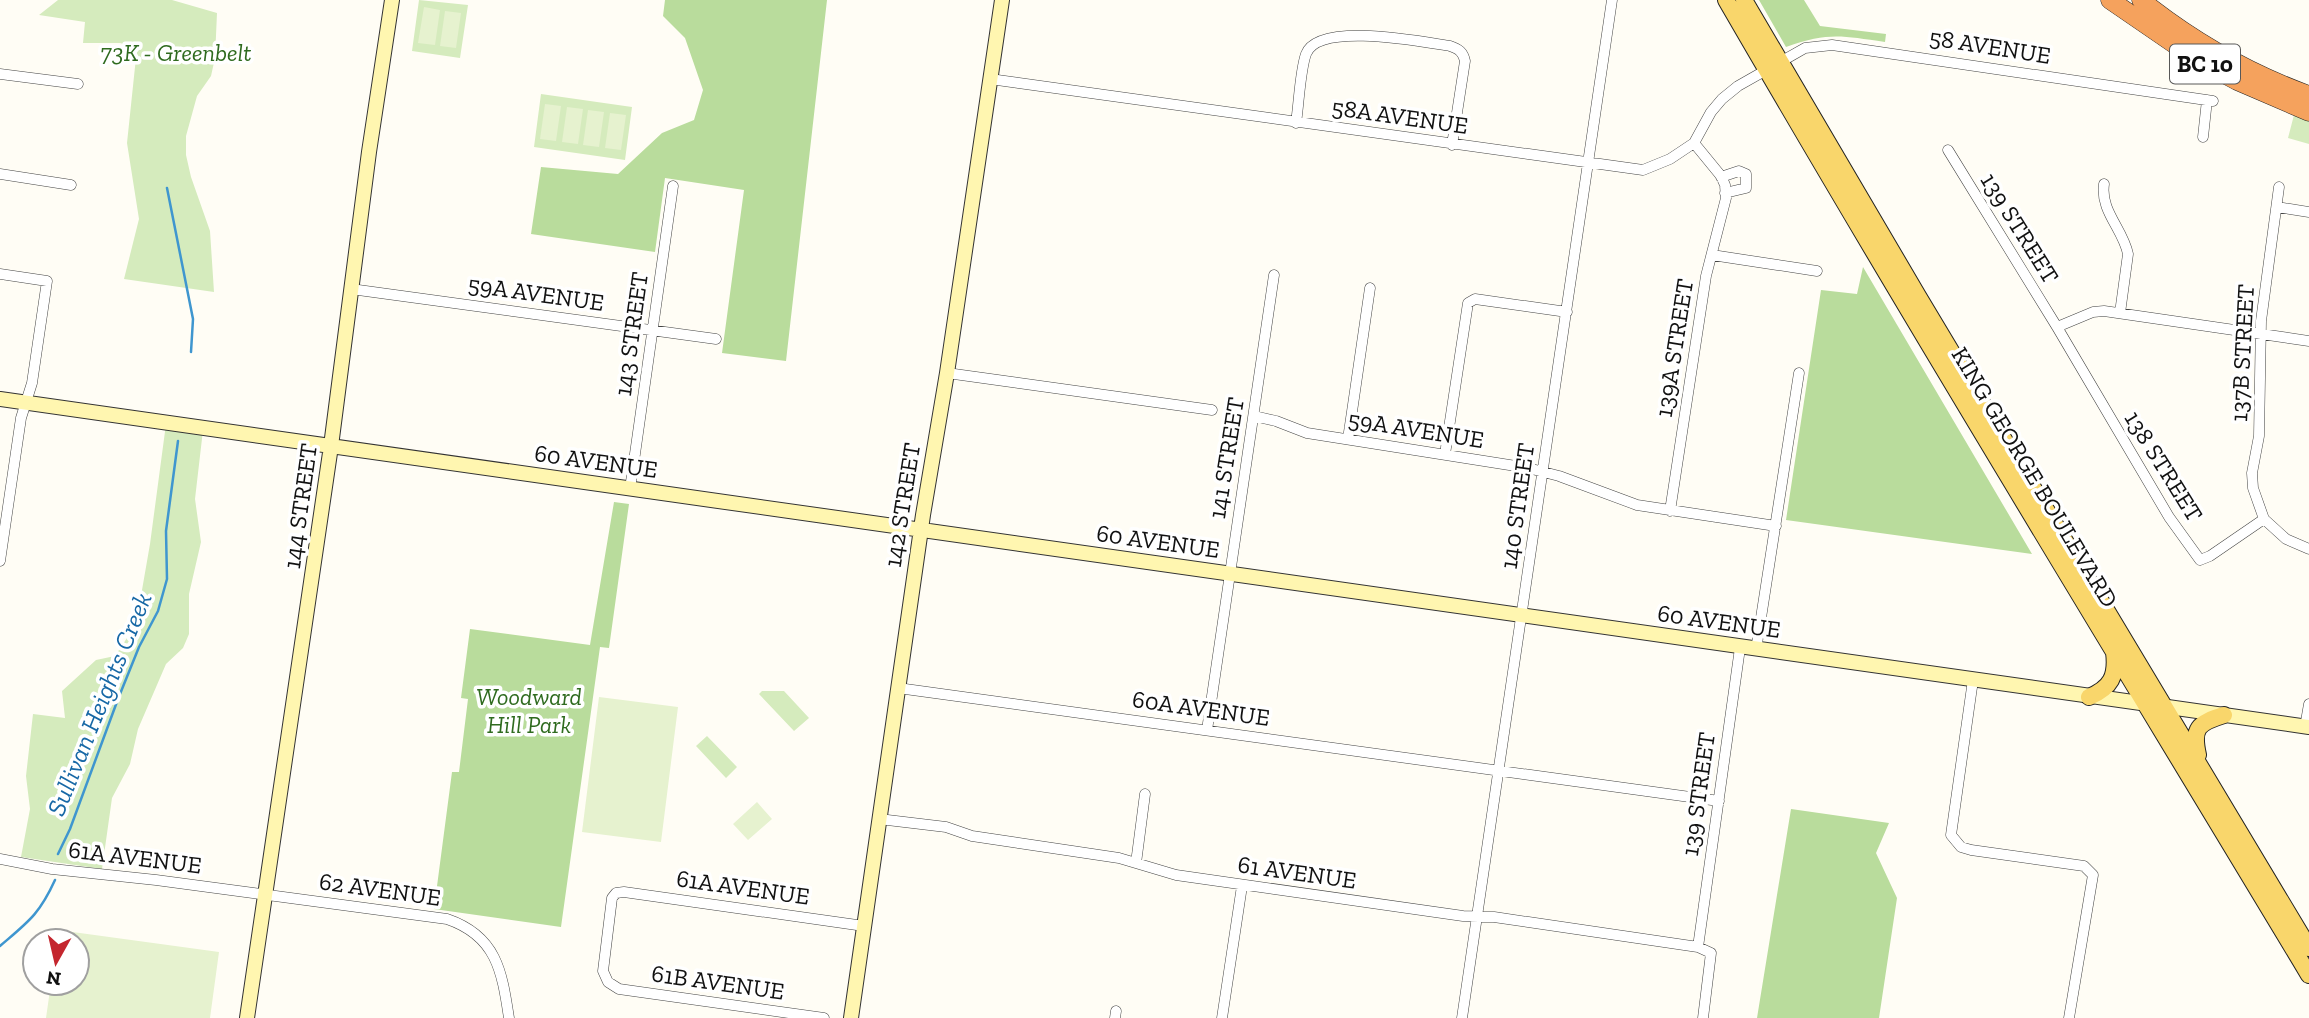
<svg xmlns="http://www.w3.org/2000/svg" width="2309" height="1018" viewBox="0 0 2309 1018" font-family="'Zilla Slab',serif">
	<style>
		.green { fill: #d5ebbd }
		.forest { fill: #b9dc9c }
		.pitch { fill: #e6f2cf }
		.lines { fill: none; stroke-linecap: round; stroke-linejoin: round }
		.stream { stroke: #3f96cf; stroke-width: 2.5 }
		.street-casing { stroke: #444; stroke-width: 11 }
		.secondary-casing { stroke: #333; stroke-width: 16 }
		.primary-casing { stroke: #222; stroke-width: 18 }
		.highway-casing { stroke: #222; stroke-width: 19 }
		.street { stroke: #fff; stroke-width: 10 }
		.secondary { stroke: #fff6b0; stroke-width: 14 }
		.primary { stroke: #f9d66b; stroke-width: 16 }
		.highway { stroke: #f5a25d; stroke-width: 18 }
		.labels { text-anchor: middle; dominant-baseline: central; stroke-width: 7; stroke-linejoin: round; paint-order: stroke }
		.shield { fill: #fff; stroke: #585858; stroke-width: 2 }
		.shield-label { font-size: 23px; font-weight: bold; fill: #111 }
		.street-label { font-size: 24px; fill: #111; stroke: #fff }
		.park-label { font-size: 24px; font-style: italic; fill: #2f6b1f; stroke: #fff }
		.water-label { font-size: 26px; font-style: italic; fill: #1768a6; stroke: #fff }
	</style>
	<rect width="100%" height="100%" fill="#fffdf5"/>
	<!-- green -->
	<path class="green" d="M58 0H172L217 13 215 58 211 76 197 96 186 136V155L191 177 210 231 214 292 124 279 139 219 127 143 137 48 120 43H83L85 22 39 15Z
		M419 0 468 5 460 58 412 51Z
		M541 94 632 107 625 160 534 147Z
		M2294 115 2309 120V144L2288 138Z
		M166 424 203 430 195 499 201 542 189 594V634L183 648 166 664 138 729 130 764 112 798 102 869 21 857 30 809 26 776 33 714 65 718 62 691 96 660 115 656 127 638 138 613 150 544Z
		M762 691H784L809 718 794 731 759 694Z
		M707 736 737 767 726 778 696 746Z"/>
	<!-- forest -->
	<path class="forest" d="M665 0H827L786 361 722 353 744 190 665 178 655 252 531 234 541 167 618 174 662 133 694 120 703 90 685 38 663 16Z
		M1759 0H1804L1820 26 1886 34 1885 42C1841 36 1829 32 1786 47Z
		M1863 267 2032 554 1786 520 1821 290 1857 294Z
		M614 502 629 504 609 648 600 647 561 927 434 909 452 772H459L468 699 461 698 470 629 590 645Z
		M1791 809 1889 823 1876 853 1897 898 1879 1018H1757Z"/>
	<!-- pitch -->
	<path class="pitch" d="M424 7 440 10 435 45 418 43Z
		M445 11 461 13 456 48 440 46Z
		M545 104 561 106 556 141 540 139Z
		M567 107 583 109 578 144 562 142Z
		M588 110 604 112 599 147 583 145Z
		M610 113 626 115 621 150 605 148Z
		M599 697 678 707 661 842 582 832Z
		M757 802 772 819 748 840 733 824Z
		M58 930 219 952 210 1018H46L51 983H77V941H57Z"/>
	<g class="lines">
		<!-- stream -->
		<path class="stream" d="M167 188 193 319 191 352
			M58 854 70 829 118 699 139 647 158 611 167 579 166 531 178 441
			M0 946C28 922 39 915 55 880"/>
		<!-- street casing -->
		<g class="street-casing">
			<path id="street" d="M0 74 78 84
				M990 79 1643 170 1670 159 1694 143 1711 112 1722 99 1738 86 1805 48 1832 45 2213 101
				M1296 123C1299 103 1300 71 1306 54 1318 21 1423 42 1450 46 1459 49 1463 52 1465 61L1452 145
				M2203 137 2207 100
				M1948 150 2057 327 2169 517 2200 560 2210 556 2264 519
				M0 174 71 185
				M1721 177 1739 171 1746 174V188L1725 193
				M2104 184C2100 211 2123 229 2128 254L2120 313
				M2279 187 2261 321 2259 436 2252 473 2253 488 2264 519 2286 539 2309 549
				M2277 207 2309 212
				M1712 255 1817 271
				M0 274 47 281 32 383 21 418 0 561
				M351 289 716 339
				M2057 327 2093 312 2104 311 2309 341
				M947 373 1212 410
				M1254 416 1276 421 1307 433 1528 468 1559 476 1637 505 1776 526
				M1348 439 1370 288
				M1445 454 1468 303 1475 299 1567 312
				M630 489 673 186
				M1670 511 1706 276 1726 198 1725 185 1721 176 1694 143
				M1756 650 1799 373
				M1973 680 1951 835 1961 847 1971 850 2084 866 2093 875 2069 1018
				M898 688 1719 801
				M2305 727 2309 704
				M1207 730 1274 275
				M879 819 946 827 972 836 1119 858 1176 875 1463 916 1494 917 1698 947 1711 953 1703 1018
				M0 859 52 869 156 880 447 919C497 936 502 972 509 1018
				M1136 863 1145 794
				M1698 947 1740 648
				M824 1018 619 989 608 982 603 971 612 898 616 893 624 892 864 926
				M1115 1018 1116 1011
				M1222 1018 1242 886
				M1462 1018 1612 0"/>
		</g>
		<!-- secondary casing -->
		<g class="secondary-casing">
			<path id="secondary" d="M0 399 2309 727
				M247 1018 331 446 369 152 392 0
				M851 1018 923 515 947 373 1002 0"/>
		</g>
		<!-- primary casing -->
		<g class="primary-casing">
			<path id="primary" d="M1726 0C1916 328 2114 651 2309 975
				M1744 0 1918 296 2309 948
				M2089 697C2111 688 2117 676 2114 652
				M2198 755C2192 728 2198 723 2224 715"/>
		</g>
		<!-- highway casing -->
		<g class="highway-casing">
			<path id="highway" d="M2110 0 2196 59 2237 81 2309 112
				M2141 0C2191 40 2248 73 2309 95"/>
		</g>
		<!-- street -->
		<use href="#street" class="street"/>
		<!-- secondary -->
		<use href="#secondary" class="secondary"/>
		<!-- primary -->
		<use href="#primary" class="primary"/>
		<!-- highway -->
		<use href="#highway" class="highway"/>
	</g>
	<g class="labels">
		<!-- shield labels -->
		<rect class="shield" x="2170" y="44.5" width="70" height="39" rx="5"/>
		<g class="shield-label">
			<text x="2205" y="64">BC 10</text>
		</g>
		<!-- street labels -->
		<g class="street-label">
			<text transform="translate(1990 46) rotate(9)">58 AVENUE</text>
			<text transform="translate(1400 116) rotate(8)">58A AVENUE</text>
			<text transform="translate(2020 228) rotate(58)">139 STREET</text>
			<text transform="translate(536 293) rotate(8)">59A AVENUE</text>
			<text transform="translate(631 334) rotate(-82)">143 STREET</text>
			<text transform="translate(1674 348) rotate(-81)">139A STREET</text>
			<text transform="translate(2242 353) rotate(-87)">137B STREET</text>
			<text transform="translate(1416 429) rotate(9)">59A AVENUE</text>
			<text transform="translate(1226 458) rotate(-81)">141 STREET</text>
			<text transform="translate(596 461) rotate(8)">60 AVENUE</text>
			<text transform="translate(2164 466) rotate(58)">138 STREET</text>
			<text transform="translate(2035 477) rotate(59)">KING GEORGE BOULEVARD</text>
			<text transform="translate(902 505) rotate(-81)">142 STREET</text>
			<text transform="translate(300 506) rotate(-82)">144 STREET</text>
			<text transform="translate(1517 506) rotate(-82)">140 STREET</text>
			<text transform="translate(1158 541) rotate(8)">60 AVENUE</text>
			<text transform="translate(1719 621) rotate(8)">60 AVENUE</text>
			<text transform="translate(1201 708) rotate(8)">60A AVENUE</text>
			<text transform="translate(1698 794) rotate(-82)">139 STREET</text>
			<text transform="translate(135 857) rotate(7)">61A AVENUE</text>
			<text transform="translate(1297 872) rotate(8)">61 AVENUE</text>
			<text transform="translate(743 887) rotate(8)">61A AVENUE</text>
			<text transform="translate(380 889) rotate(8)">62 AVENUE</text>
			<text transform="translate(718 982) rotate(8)">61B AVENUE</text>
		</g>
		<!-- park labels -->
		<g class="park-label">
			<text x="176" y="52">73K - Greenbelt</text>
			<text x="529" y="696">Woodward<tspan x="529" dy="28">Hill Park</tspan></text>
		</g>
		<!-- water labels -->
		<g class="water-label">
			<text transform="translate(99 704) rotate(-68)">Sullivan Heights Creek</text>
		</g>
	</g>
	<!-- north arrow -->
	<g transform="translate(56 962) rotate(188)"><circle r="33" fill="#ffffff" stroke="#a0a0a0" stroke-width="2"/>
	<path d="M0-5L12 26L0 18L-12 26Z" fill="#c4262e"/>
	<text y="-10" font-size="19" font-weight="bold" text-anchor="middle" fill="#111111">N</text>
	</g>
</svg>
